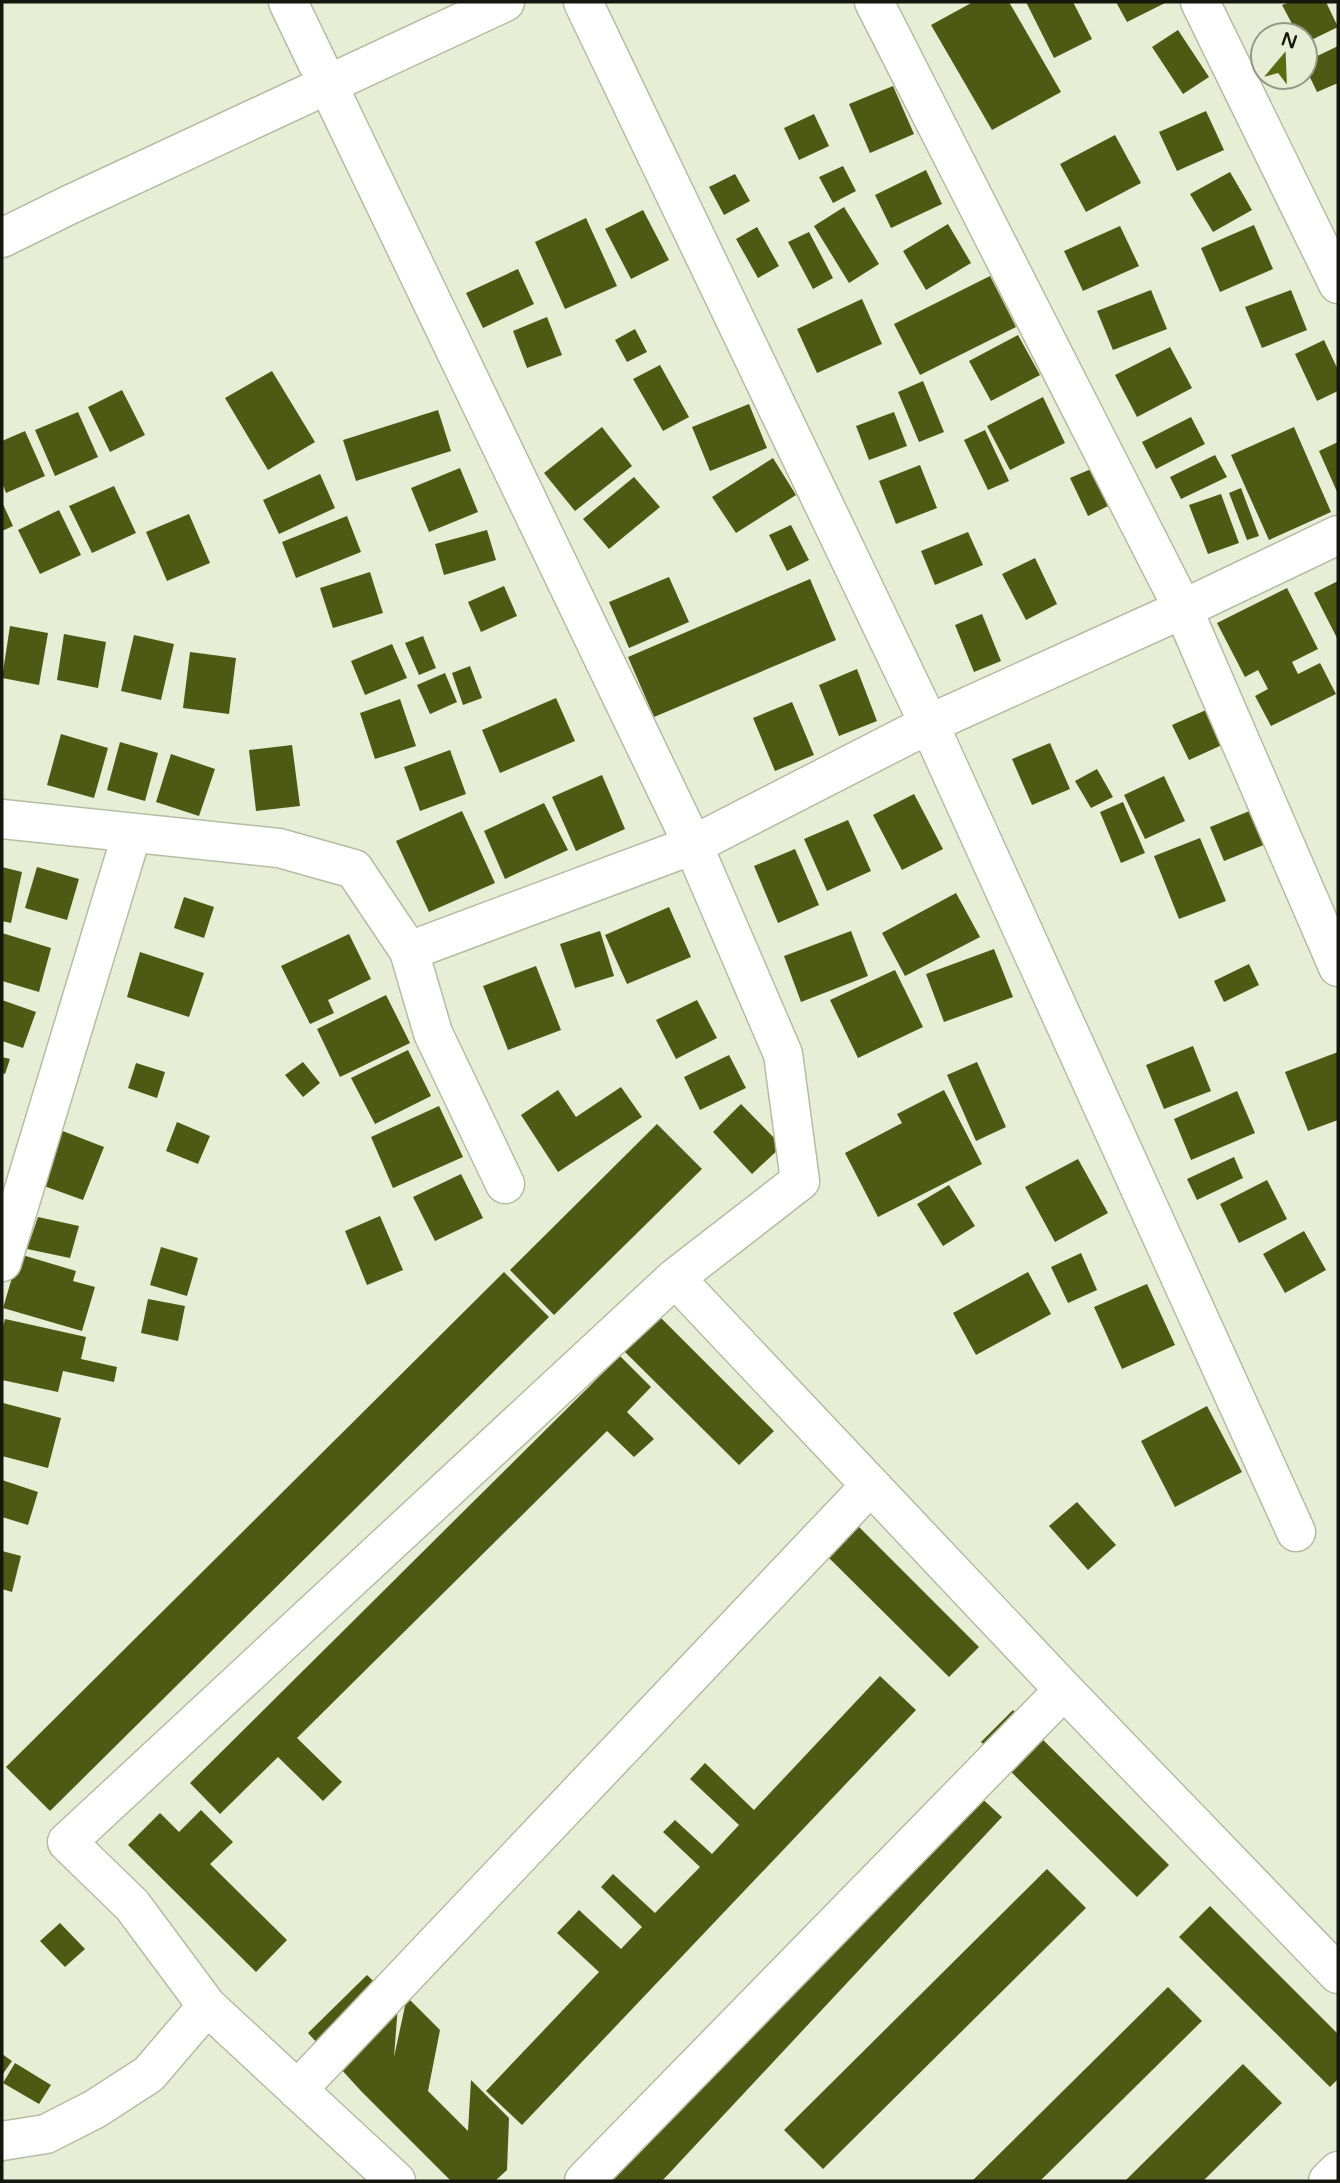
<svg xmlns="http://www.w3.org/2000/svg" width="1340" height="2183" viewBox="0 0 1340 2183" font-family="'Varela Round',sans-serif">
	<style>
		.building { fill: #4e5913 }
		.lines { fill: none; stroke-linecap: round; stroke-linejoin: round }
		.minor-casing { stroke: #b6bca4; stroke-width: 41 }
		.minor { stroke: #fff; stroke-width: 38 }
	</style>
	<rect width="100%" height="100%" fill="#e8eed6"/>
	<!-- building -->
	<path class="building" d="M973 2H1009L1061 92 992 130 931 25Z
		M1026 2H1073L1092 39 1054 58Z
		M1116 2H1167L1127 22Z
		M1290 2H1326L1338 27 1305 43V35H1298L1282 5Z
		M1178 30 1209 77 1183 94 1152 47Z
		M1338 46V83L1317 92 1305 67V62Z
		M893 86 914 134 870 153 849 104Z
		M1206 111 1224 150 1177 171 1159 132Z
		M814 114 829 146 799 160 784 128Z
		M1115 135 1141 183 1086 212 1060 164Z
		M843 166 856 191 833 203 819 177Z
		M926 170 942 204 891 228 875 195Z
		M1230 172 1252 210 1213 232 1190 194Z
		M735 174 750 201 724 215 709 187Z
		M844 207 879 264 849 283 814 226Z
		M643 210 669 260 631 279 605 229Z
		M586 218 617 286 565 309 535 242Z
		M948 224 971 263 926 290 903 251Z
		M1254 225 1273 269 1220 292 1201 248Z
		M1120 226 1139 266 1083 291 1064 251Z
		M757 227 779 266 758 278 736 239Z
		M809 232 833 278 813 289 788 242Z
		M518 269 534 304 483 328 466 293Z
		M990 276 1016 327 920 375 894 324Z
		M1151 290 1167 329 1113 350 1097 311Z
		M1291 290 1307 330 1262 348 1245 307Z
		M862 299 882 344 817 373 797 329Z
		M547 317 562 355 527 368 513 331Z
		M635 329 647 352 627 362 615 340Z
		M1018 335 1040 375 991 401 969 361Z
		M1324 340 1338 370V391L1317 401 1295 354Z
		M1170 347 1192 388 1137 417 1115 375Z
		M660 365 689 417 663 431 633 379Z
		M272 371 315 442 268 470 225 398Z
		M923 381 944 432 919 442 898 392Z
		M122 390 145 435 110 452 88 407Z
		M1043 397 1065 443 1010 470 987 426Z
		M749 404 767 448 710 471 692 427Z
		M438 410 451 451 356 481 343 440Z
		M78 412 98 457 55 476 35 430Z
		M894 412 907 446 869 460 856 426Z
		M1191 417 1205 444 1156 469 1142 442Z
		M602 427 632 466 575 511 544 473Z
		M1294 427 1331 512 1269 540 1231 455Z
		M985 430 1009 481 988 490 964 440Z
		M25 431 45 476 6 493 2 482V441Z
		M1338 442V494L1319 451Z
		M1215 455 1227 477 1181 499 1170 477Z
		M773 458 796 495 736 533 712 497Z
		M920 465 937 508 896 524 879 481Z
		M460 468 478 512 429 532 411 488Z
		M1091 469 1108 506 1088 516 1070 478Z
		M320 474 335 508 279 534 263 500Z
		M634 477 660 507 609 549 583 519Z
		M114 486 136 533 92 553 69 506Z
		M1241 488 1259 536 1247 540 1229 493Z
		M1221 494 1239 543 1208 554 1189 505Z
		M2 502 13 526 2 531Z
		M59 510 81 555 40 574 18 530Z
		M189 514 210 563 167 581 146 532Z
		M347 516 361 552 296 578 282 542Z
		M791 525 809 560 787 571 769 535Z
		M487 530 496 560 444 575 435 544Z
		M968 532 983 565 935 585 921 551Z
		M1035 558 1057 604 1026 620 1002 574Z
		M370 572 383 613 333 628 320 588Z
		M669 577 689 622 629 648 609 602Z
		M810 579 836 640 654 717 628 657Z
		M1338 581V640L1314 593Z
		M504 586 517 616 481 632 468 602Z
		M1287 588 1318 649 1292 662 1298 674 1320 663 1336 694 1271 726 1255 696 1268 689 1258 670 1245 677 1217 623Z
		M982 614 1001 661 974 672 955 625Z
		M10 626 48 633 39 685 2 678Z
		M64 634 106 642 98 688 57 680Z
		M134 635 174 644 161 700 121 691Z
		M423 636 436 668 419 675 405 643Z
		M392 644 407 678 365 695 351 661Z
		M190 652 236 658 229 714 183 708Z
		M470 666 482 698 463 705 452 673Z
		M857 669 877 721 839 736 819 685Z
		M445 673 457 702 430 714 417 685Z
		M556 698 575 741 500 773 482 730Z
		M400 699 416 746 375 759 360 713Z
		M792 702 814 755 775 771 753 718Z
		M1206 710 1222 745 1189 760 1172 725Z
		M61 734 108 748 94 798 47 785Z
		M120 742 158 753 145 801 107 790Z
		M1050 743 1070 789 1032 805 1012 759Z
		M292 745 300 806 256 811 249 750Z
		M450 750 466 794 420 811 404 767Z
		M171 754 215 769 199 816 156 802Z
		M1097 769 1113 797 1091 808 1075 781Z
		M602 775 625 829 576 851 552 797Z
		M1164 776 1185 821 1145 839 1124 795Z
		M914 794 943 849 902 870 873 815Z
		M1123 802 1145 853 1121 863 1100 812Z
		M544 803 568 850 505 879 484 831Z
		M1252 810 1266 844 1224 861 1210 827Z
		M462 811 495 883 429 912 396 841Z
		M848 820 871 871 827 891 804 839Z
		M1200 838 1226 901 1179 919 1154 856Z
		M795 849 819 905 778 923 754 866Z
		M2 867 22 872 11 923 2 921Z
		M37 867 79 879 67 920 25 908Z
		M956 893 980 937 905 976 882 933Z
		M184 897 214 907 204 938 174 928Z
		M669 907 691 957 627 984 605 935Z
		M600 931 614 976 575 988 560 944Z
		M851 931 868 976 801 1002 784 956Z
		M2 933 51 948 39 992 2 981Z
		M349 934 371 979 328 1000 334 1013 310 1024 281 966Z
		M994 949 1013 997 944 1022 926 974Z
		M140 952 204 973 189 1017 127 997Z
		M1249 964 1259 985 1224 1002 1214 981Z
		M536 966 561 1030 508 1050 483 986Z
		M895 970 923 1027 858 1058 830 1000Z
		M386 995 410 1043 340 1077 317 1029Z
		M2 1000 36 1012 23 1048 2 1041Z
		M697 1000 717 1038 676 1059 656 1020Z
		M1193 1046 1211 1091 1164 1109 1146 1065Z
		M408 1050 431 1096 375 1124 351 1078Z
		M1338 1052V1120L1308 1131 1285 1072Z
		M729 1055 746 1088 700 1110 684 1077Z
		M2 1057 10 1059 5 1074 2 1073Z
		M303 1062 320 1083 303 1097 285 1075Z
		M977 1062 1006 1127 976 1141 947 1075Z
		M136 1063 165 1072 157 1098 128 1088Z
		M621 1087 642 1117 558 1172 521 1115 558 1090 576 1117Z
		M944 1090 982 1164 878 1217 845 1153 902 1123 897 1114Z
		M1237 1091 1255 1133 1191 1160 1174 1119Z
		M741 1104 782 1146 752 1174 713 1132Z
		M439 1106 463 1157 393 1188 371 1137Z
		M177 1122 210 1136 198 1164 166 1151Z
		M657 1124 702 1169 554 1315 510 1270Z
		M60 1130 104 1147 83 1200 44 1186Z
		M1234 1157 1243 1178 1197 1200 1187 1179Z
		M1078 1159 1108 1213 1055 1242 1025 1187Z
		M461 1174 483 1218 435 1241 413 1197Z
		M1267 1180 1287 1219 1239 1243 1220 1204Z
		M949 1185 975 1226 943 1246 917 1204Z
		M380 1216 403 1270 367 1285 345 1231Z
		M38 1217 79 1226 70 1258 27 1249Z
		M1304 1231 1326 1270 1285 1293 1263 1254Z
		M161 1247 198 1258 187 1296 150 1285Z
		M1081 1253 1097 1290 1068 1303 1051 1267Z
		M19 1254 76 1271 73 1281 95 1287 82 1331 3 1308Z
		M504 1272 549 1317 50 1811 6 1767Z
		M1028 1272 1051 1314 976 1355 953 1313Z
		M1147 1284 1175 1345 1122 1369 1094 1307Z
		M148 1299 185 1306 178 1341 141 1333Z
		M659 1316 774 1431 739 1465 624 1351Z
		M5 1319 86 1337 81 1359 117 1367 114 1382 63 1371 58 1392 2 1380V1329Z
		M620 1356 651 1387 627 1412 654 1439 634 1457 607 1431 297 1738 342 1782 323 1801 278 1757 220 1814 190 1783Z
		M3 1403 61 1418 48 1468 2 1456Z
		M1207 1406 1242 1472 1175 1507 1141 1441Z
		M2 1480 38 1492 28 1525 2 1517Z
		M1077 1502 1116 1545 1088 1570 1049 1526Z
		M855 1523 979 1647 949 1677 825 1554Z
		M2 1551 21 1556 12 1592 2 1589Z
		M880 1676 916 1710 522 2125 486 2091 599 1972 557 1933 579 1910 621 1949 642 1927 601 1887 613 1874 655 1913 700 1867 663 1832 675 1820 712 1854 739 1825 690 1779 705 1763 754 1810Z
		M1013 1710 1169 1865 1137 1897 981 1742Z
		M963 1781 1002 1817 662 2181H601Z
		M201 1810 233 1842 210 1864 287 1940 256 1972 128 1845 160 1813 179 1832Z
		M1047 1869 1086 1908 823 2169 784 2130Z
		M1210 1906 1338 2034V2079L1330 2087 1179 1937Z
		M60 1923 85 1949 65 1967 40 1941Z
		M367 1975 398 2005 394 2057 407 1997 440 2030 428 2091 468 2131 471 2080 509 2118 507 2170 495 2181H451L361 2091 308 2033Z
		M1168 1987 1202 2021 1040 2181H972Z
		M2 2054 12 2061 2 2075Z
		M15 2063 51 2085 39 2104 3 2083Z
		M1243 2064 1282 2103 1203 2181H1125Z"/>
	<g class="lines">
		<!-- minor casing -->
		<g class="minor-casing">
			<path id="minor" d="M288 2 693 845 783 1054 800 1181 675 1278 67 1842 132 1905 207 2006 396 2181
				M583 2 929 724 1296 1532
				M874 2 1183 609 1338 967
				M1200 2 1338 284
				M2 238 69 205 505 2
				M2 819 279 848 354 869 409 951 433 1033 505 1184
				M409 951 693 845 929 724 1183 609 1338 535
				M2 1262 132 833
				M675 1278 1064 1690 1338 1974
				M297 2090 870 1486
				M2 2141 46 2134 95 2109 149 2074 207 2006
				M584 2181 1064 1690
				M1328 2181 1338 2171"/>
		</g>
		<!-- minor -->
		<use href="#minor" class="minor"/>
	</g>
	<!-- border -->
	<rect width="1340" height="2183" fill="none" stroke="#15170f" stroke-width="7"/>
	<!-- north arrow -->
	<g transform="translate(1284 56) rotate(19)"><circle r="33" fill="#e8eed6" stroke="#949886" stroke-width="2"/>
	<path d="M0-5L12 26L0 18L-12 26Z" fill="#5c6a12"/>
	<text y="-10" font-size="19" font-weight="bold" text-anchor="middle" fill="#15170f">N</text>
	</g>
</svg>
